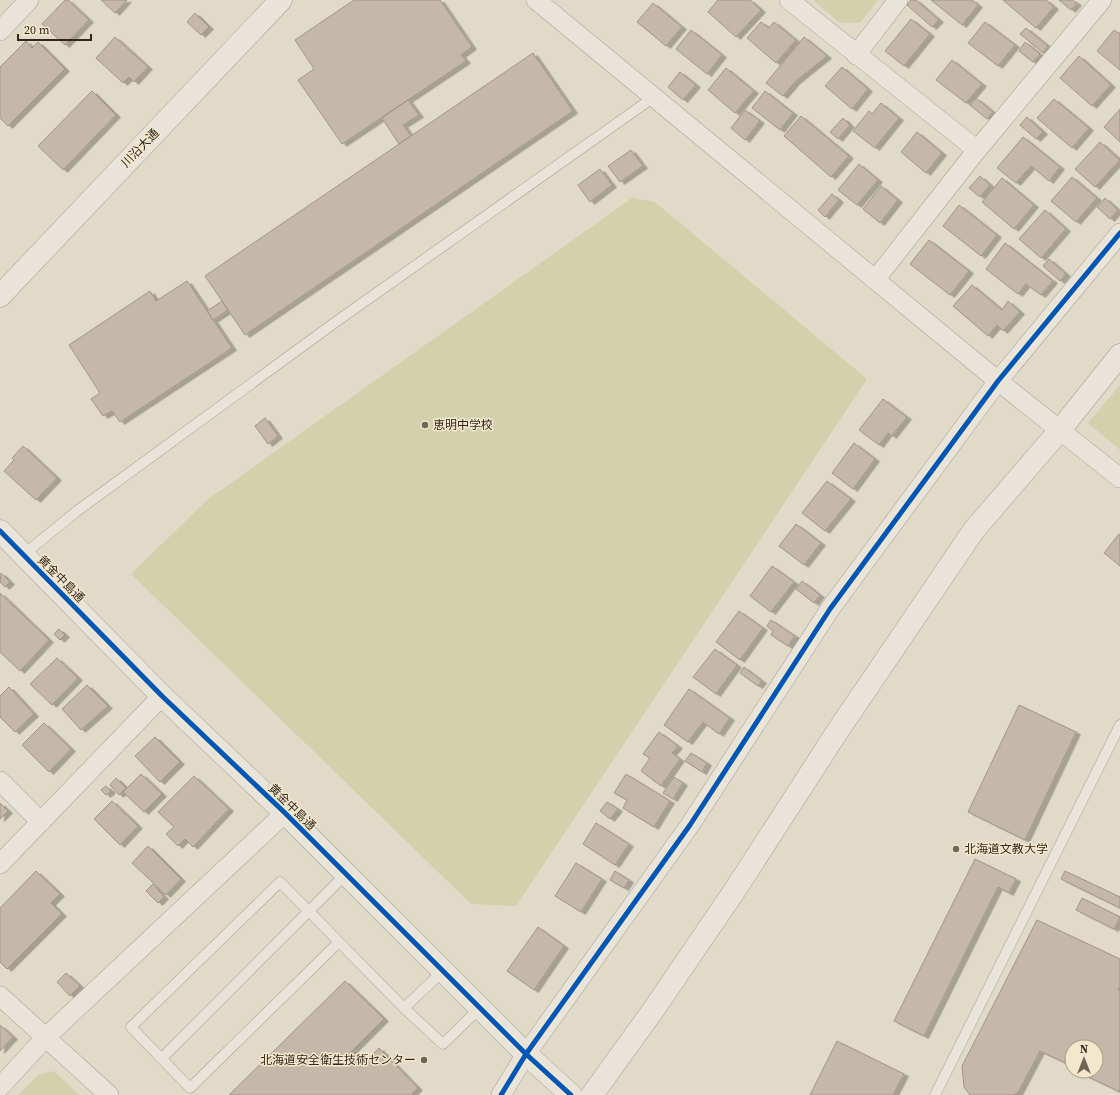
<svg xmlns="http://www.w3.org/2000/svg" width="1120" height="1095" viewBox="0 0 1120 1095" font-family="'Source Serif 4','Noto Sans JP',serif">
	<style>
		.green { fill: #d1d1ab }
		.building { fill: #c5b8a9; stroke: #a19588; filter: url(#shadow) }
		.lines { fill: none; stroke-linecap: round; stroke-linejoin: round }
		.service-casing { stroke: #a69e92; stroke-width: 11 }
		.minor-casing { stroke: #a69e92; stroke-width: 20 }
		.tertiary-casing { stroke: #a69e92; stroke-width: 23 }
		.service { stroke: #e9e4da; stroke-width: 10 }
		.minor { stroke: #e9e4da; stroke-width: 19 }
		.tertiary { stroke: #e9e4da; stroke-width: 22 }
		.cycleway-casing { stroke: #f3e8cd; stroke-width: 8 }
		.cycleway { stroke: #0057b8; stroke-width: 5 }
		.poi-dot { fill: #706658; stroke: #f3e8cd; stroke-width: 1.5 }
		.labels { text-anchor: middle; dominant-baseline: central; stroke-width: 3; stroke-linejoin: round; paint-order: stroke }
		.street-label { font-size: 12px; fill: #33271c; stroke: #f3e8cd }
		.poi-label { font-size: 12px; fill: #33271c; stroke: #f3e8cd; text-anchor: start }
	</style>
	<defs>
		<filter id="shadow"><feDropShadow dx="4.5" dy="2.5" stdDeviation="0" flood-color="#0004"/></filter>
	</defs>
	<rect width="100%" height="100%" fill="#e2dac8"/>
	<!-- green -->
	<path class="green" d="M813 0H878L860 23H840Z
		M632 198 655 202 867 379 516 906 471 904 131 574 207 500Z
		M1120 385V450L1088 423Z
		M54 1071 79 1095H18L38 1075Z"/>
	<!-- building -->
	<path class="building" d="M65 0H68L89 20 65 45 42 24Z
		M101 0H127L115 13Z
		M354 0H440L472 47 461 55 466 61 342 144 298 80 314 69 295 40Z
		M718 0H750L761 10 736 37 708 12Z
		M911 0H916L939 20 932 27 907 5Z
		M931 0H972L978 5 962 25Z
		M1003 0H1046L1054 7 1036 28Z
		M1059 0H1072L1077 3 1071 10Z
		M653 3 682 27 666 46 637 22Z
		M195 13 209 27 201 35 187 22Z
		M911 19 930 34 904 66 885 51Z
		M761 22 769 28 774 22 796 40 776 63 747 38Z
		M985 22 1015 45 998 66 968 43Z
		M1026 28 1048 46 1043 53 1020 34Z
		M691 30 722 55 707 74 676 49Z
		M1114 30 1120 34V70L1097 51Z
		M115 37 148 67 134 82 129 77 123 83 96 58Z
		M804 37 827 56 796 81 783 96 766 83Z
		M26 41 32 48 38 42 65 69 8 126 0 118V67Z
		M1025 42 1040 54 1033 62 1019 51Z
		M533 53 573 111 245 335 205 276Z
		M1079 56 1111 85 1092 106 1060 78Z
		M952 60 982 84 966 103 936 80Z
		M842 67 868 89 852 109 825 86Z
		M726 68 754 91 735 113 708 90Z
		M680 72 696 85 683 100 668 87Z
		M92 91 116 115 63 170 38 146Z
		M765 91 793 113 780 130 752 108Z
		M976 98 993 112 987 119 970 105Z
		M1054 99 1089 128 1072 148 1037 118Z
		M408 100 419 115 403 125 411 136 399 144 382 118Z
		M881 103 899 118 875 148 853 131 869 111 872 114Z
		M1120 109V142L1104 127Z
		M745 110 760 121 745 140 731 128Z
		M801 116 849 156 831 177 784 136Z
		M1027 117 1043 132 1036 139 1020 125Z
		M843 118 850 125 838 139 830 132Z
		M917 132 942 153 926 173 901 152Z
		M1023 137 1060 167 1049 181 1031 166 1016 183 997 168Z
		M1100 142 1120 160 1095 187 1075 169Z
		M631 150 643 166 620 182 608 166Z
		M859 164 878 180 857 205 838 190Z
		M600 169 612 185 590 202 578 185Z
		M980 176 990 185 980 197 969 188Z
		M1072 177 1097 198 1076 222 1051 201Z
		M1002 178 1034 205 1014 229 982 202Z
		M881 186 898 200 880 223 863 209Z
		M832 194 839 200 825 217 818 210Z
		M1105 198 1118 210 1110 219 1097 207Z
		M959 205 997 235 981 256 943 226Z
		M1045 210 1066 229 1041 258 1019 239Z
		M929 240 969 271 950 295 910 264Z
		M1005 243 1053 281 1041 295 1026 284 1018 294 986 269Z
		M1049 259 1066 274 1060 281 1043 266Z
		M187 281 232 348 120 422 112 411 103 416 91 399 100 393 69 345 150 291 156 301Z
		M972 285 1002 310 1008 301 1020 312 1003 331 997 325 988 336 953 306Z
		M222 301 228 310 213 320 207 311Z
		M883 399 907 417 892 436 888 433 879 445 859 430Z
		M265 418 278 436 268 444 255 426Z
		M854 443 875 459 853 489 832 473Z
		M23 446 57 478 36 500 4 471 14 460 12 458Z
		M827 481 851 499 825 531 802 513Z
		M796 524 821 543 804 565 779 546Z
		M1119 534 1120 535V566L1104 553Z
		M772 566 794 582 771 612 750 596Z
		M1 573 10 582 5 587 0 582Z
		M802 581 820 595 814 603 796 589Z
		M0 593 49 640 20 671 0 652Z
		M739 611 763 628 740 660 716 642Z
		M771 620 795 636 788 646 771 635 773 631 767 626Z
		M59 629 65 635 60 640 54 634Z
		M715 649 737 665 716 694 693 677Z
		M57 658 78 678 52 705 30 684Z
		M744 667 762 681 758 686 740 673Z
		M87 685 108 706 81 730 62 709Z
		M9 687 34 714 15 732 0 717V696Z
		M689 689 730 718 719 734 703 722 688 742 664 725Z
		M1019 705 1076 732 1025 840 968 812Z
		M44 723 71 749 49 772 22 745Z
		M659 732 678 746 672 753 680 759 661 786 641 771 650 758 643 754Z
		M155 737 180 762 160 782 135 756Z
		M691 753 707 763 702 772 685 761Z
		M141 774 162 794 144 812 123 792Z
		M626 774 670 801 654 827 623 808 627 800 614 793Z
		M194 776 229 809 193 847 185 839 178 846 166 834 174 827 158 812Z
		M674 777 683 783 673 799 663 793Z
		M116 778 126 788 119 795 110 785Z
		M106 786 111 791 106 795 101 790Z
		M112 801 138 826 120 845 94 819Z
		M607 802 618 809 610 819 600 811Z
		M0 803 8 811 0 819Z
		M596 823 629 844 615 865 583 844Z
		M148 846 181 879 166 895 132 863Z
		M975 859 1016 879 1009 893 998 887 924 1036 894 1021Z
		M576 863 602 879 581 912 555 896Z
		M36 871 60 894 51 903 62 914 7 969 0 962V908Z
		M615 871 629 880 624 888 610 880Z
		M1065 871 1120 897V908L1061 879Z
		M153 884 164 897 158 903 146 891Z
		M1082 898 1120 917 1114 929 1076 910Z
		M1037 920 1120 959V986L1118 990 1120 991V1092L1076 1071H1096V1047H1072V1069L1070 1068 1072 1066 1040 1051 1019 1091 1015 1095H970L964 1087 962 1066Z
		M538 927 564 946 534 990 507 971Z
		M66 973 80 986 70 996 57 982Z
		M345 981 384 1019 348 1055 360 1067 379 1048 418 1088 411 1095H229Z
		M0 1025 13 1037 0 1051Z
		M837 1041 904 1074 893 1095H810Z"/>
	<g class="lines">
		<!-- service casing -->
		<g class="service-casing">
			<path id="service" d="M23 555 77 511 337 321 654 97
				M339 942 190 1088 131 1027 280 882 404 1008 443 971
				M404 1008 443 1044 480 1008
				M162 1058 346 874
				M935 1095 1120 725"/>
		</g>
		<!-- minor casing -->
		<g class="minor-casing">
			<path id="minor" d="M536 0 998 381 1120 478
				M789 0 977 150
				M0 31 29 0
				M856 55 898 0
				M875 280 977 150 1102 0
				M0 781 41 822
				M0 864 162 696
				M0 996 109 1095
				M0 1087 46 1037 285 813
				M501 1095 526 1054 690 825 830 609 998 381 1120 233"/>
		</g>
		<!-- tertiary casing -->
		<g class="tertiary-casing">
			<path id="tertiary" d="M0 296 281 0
				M0 531 162 696 285 813 526 1054 571 1095
				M592 1095 654 1009 735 890 839 729 974 530 1060 430 1120 355"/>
		</g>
		<!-- service -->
		<use href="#service" class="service"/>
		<!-- minor -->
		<use href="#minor" class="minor"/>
		<!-- tertiary -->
		<use href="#tertiary" class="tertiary"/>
		<!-- cycleway casing -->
		<g class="cycleway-casing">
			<path id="cycleway" d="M0 531 162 696 285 813 526 1054 571 1095
				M501 1095 526 1054 690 825 830 609 998 381 1120 233"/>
		</g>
		<!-- cycleway -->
		<use href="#cycleway" class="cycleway"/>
	</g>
	<!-- markers -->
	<g class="poi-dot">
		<circle cx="425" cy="425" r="4"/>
		<circle cx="956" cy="849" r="4"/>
		<circle cx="424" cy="1060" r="4"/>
	</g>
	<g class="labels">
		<!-- street labels -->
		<g class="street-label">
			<text transform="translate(140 148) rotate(-46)">川沿大通</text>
			<text transform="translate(61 579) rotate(45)">黄金中島通</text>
			<text transform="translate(292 807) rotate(44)">黄金中島通</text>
		</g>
		<!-- poi labels -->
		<g class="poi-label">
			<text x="433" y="425">恵明中学校</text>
			<text x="964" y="849">北海道文教大学</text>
			<text x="416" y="1060" text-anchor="end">北海道安全衛生技術センター</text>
		</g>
	</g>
	<!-- north arrow -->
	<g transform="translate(1084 1059)"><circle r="19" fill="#f3e8cd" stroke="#a69b86"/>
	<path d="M0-3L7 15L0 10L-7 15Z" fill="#706658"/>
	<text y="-6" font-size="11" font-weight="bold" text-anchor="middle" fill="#33271c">N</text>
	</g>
	<!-- scale -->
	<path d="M18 34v6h73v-6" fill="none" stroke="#33271c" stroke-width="2"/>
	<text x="24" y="34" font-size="12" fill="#33271c" stroke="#f3e8cd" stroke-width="3" paint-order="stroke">20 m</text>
</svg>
